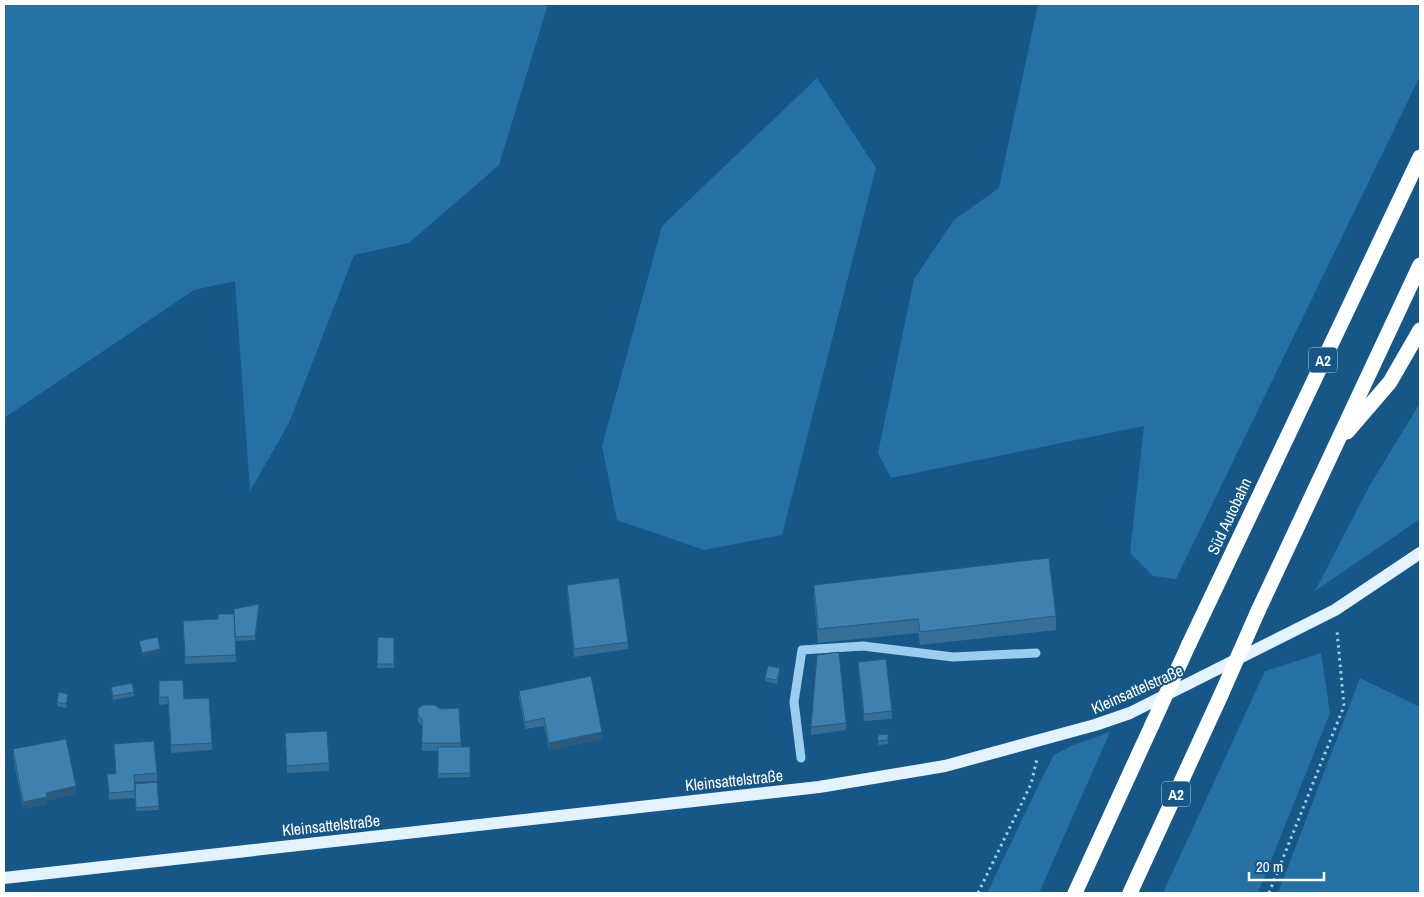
<svg xmlns="http://www.w3.org/2000/svg" width="1424" height="897" viewBox="0 0 1424 897" font-family="'Archivo Narrow',sans-serif">
	<style>
		.green { fill: #2570a5 }
		.lines { fill: none; stroke-linecap: round; stroke-linejoin: round }
		.path { stroke: #9bcdee; stroke-width: 3; stroke-dasharray: 2.5 4; stroke-linecap: butt }
		.minor { stroke: #9bcdee; stroke-width: 9 }
		.major { stroke: #e2f2ff; stroke-width: 12 }
		.highway { stroke: #fff; stroke-width: 15 }
		.highway-bridge { stroke: #fff; stroke-width: 15 }
		.wall { fill: #356f98 }
		.shaded-wall { fill: #2b5a7c }
		.building { fill: #3e81b1; stroke: #2b5a7c }
		.labels { text-anchor: middle; dominant-baseline: central; stroke-width: 4; stroke-linejoin: round; paint-order: stroke }
		.shield { fill: #165787; stroke: #b9cddb; stroke-width: 1 }
		.shield-label { font-size: 15px; font-weight: bold; fill: #fff }
		.street-label { font-size: 16px; fill: #fff; stroke: #165787 }
	</style>
	<rect width="100%" height="100%" fill="#165787"/>
	<!-- green -->
	<path class="green" d="M4 4H548L499 165 409 243 354 255 289 423 250 491 235 281 194 290 4 418Z
		M1038 4H1420V76L1176 579 1153 576 1130 553 1144 426 891 478 878 453 914 279 954 220 999 188Z
		M817 78 876 168 782 535 704 550 617 520 602 446 662 226Z
		M1420 403V519L1315 591 1370 485Z
		M1321 653 1330 713 1258 893H1163L1265 671Z
		M1360 678 1420 707V893H1278Z
		M1110 732 1039 893H987L1042 778 1054 755 1071 746Z"/>
	<g class="lines">
		<!-- path -->
		<path class="path" d="M978 893 1031 784 1037 759
			M1269 893 1344 706 1337 631"/>
		<!-- minor -->
		<path class="minor" d="M801 758 794 702 802 650 863 646 953 657 1036 653"/>
		<!-- major -->
		<path class="major" d="M4 878 819 787 945 766 1095 725 1130 713 1335 610 1420 553"/>
		<!-- highway -->
		<path class="highway" d="M1347 432 1390 382 1420 330
			M1258 611 1420 265
			M1189 644 1420 157
			M1075 893 1152 725
			M1130 893 1221 695"/>
		<!-- highway-bridge -->
		<path class="highway-bridge" d="M1221 695 1258 611
			M1152 725 1189 644"/>
	</g>
	<!-- wall -->
	<path class="wall" d="M567 585 628 642V649L574 657 567 592Z
		M814 585 1056 616V630L920 645 918 633 818 643 814 599Z
		M259 608 255 640 236 641V662L185 664 183 621 218 619V614H234Z
		M378 637 394 638V668H377Z
		M858 662 892 711V719L864 721 858 669Z
		M780 672 777 684 765 681V678Z
		M111 687 134 692V696L113 700Z
		M159 689 184 699 212 743V750L171 753 168 704 159 705Z
		M519 691 602 739 549 750 544 726 525 729 519 698Z
		M68 698 66 708 57 706V702Z
		M459 708 461 747H470V777L438 778V751H422V726L418 722V709Z
		M846 723V730L811 735V727Z
		M888 734V744L878 745V735Z
		M285 741 329 763V771L287 773Z
		M114 744 157 773V781L134 782 135 784 157 782 159 810 136 811 135 798 109 800 107 774H116Z
		M13 749 76 794 47 800V804L23 809 13 757Z"/>
	<!-- shaded-wall -->
	<path class="shaded-wall" d="M160 649V653L142 657V653Z
		M602 732V739L549 750V743Z
		M76 786V794L47 800V804L23 809V802L46 793Z"/>
	<!-- building -->
	<path class="building" d="M1049 558 1056 616 920 632 918 619 818 629 814 585Z
		M619 578 628 642 574 649 567 585Z
		M259 604 255 636 235 637 234 609Z
		M218 614H234L236 655 185 657 183 621 218 619Z
		M158 637 160 649 142 653 139 641Z
		M378 637 394 638V664H377Z
		M839 652 846 723 811 727 817 655Z
		M886 659 892 711 864 714 858 662Z
		M768 666 780 668 777 680 765 678Z
		M591 676 602 732 549 743 544 718 525 722 519 691Z
		M183 680 184 699 209 698 212 743 171 745 168 697H159V681Z
		M132 683 134 692 113 696 111 687Z
		M59 692 68 694 66 704 57 702Z
		M423 705H435L440 709 459 708 461 743H422V719L418 715V709Z
		M327 731 329 763 287 766 285 733Z
		M888 734V740L878 741V735Z
		M66 739 76 786 46 793 47 797 23 802 13 749Z
		M154 741 157 773 134 775 135 791 109 793 107 774H116L114 744Z
		M438 747H470V773L438 774Z
		M157 782 159 806 136 808 135 784Z"/>
	<g class="labels">
		<!-- shield labels -->
		<g class="shield">
			<rect x="1309" y="347.5" width="28" height="25" rx="4"/>
			<rect x="1162" y="781.5" width="28" height="25" rx="4"/>
		</g>
		<g class="shield-label">
			<text x="1323" y="360">A2</text>
			<text x="1176" y="794">A2</text>
		</g>
		<!-- street labels -->
		<g class="street-label">
			<text transform="translate(1229 516) rotate(-65)">Süd Autobahn</text>
			<text transform="translate(1137 689) rotate(-24)">Kleinsattelstraße</text>
			<text transform="translate(734 780) rotate(-6)">Kleinsattelstraße</text>
			<text transform="translate(331 825) rotate(-6)">Kleinsattelstraße</text>
		</g>
	</g>
	<!-- border -->
	<rect width="1424" height="897" fill="none" stroke="#ffffff" stroke-width="10"/>
	<!-- scale -->
	<path d="M1249 872v8h75v-8" fill="none" stroke="#ffffff" stroke-width="2.5"/>
	<text x="1256" y="872" font-size="15" fill="#ffffff" stroke="#165787" stroke-width="4" paint-order="stroke">20 m</text>
</svg>
